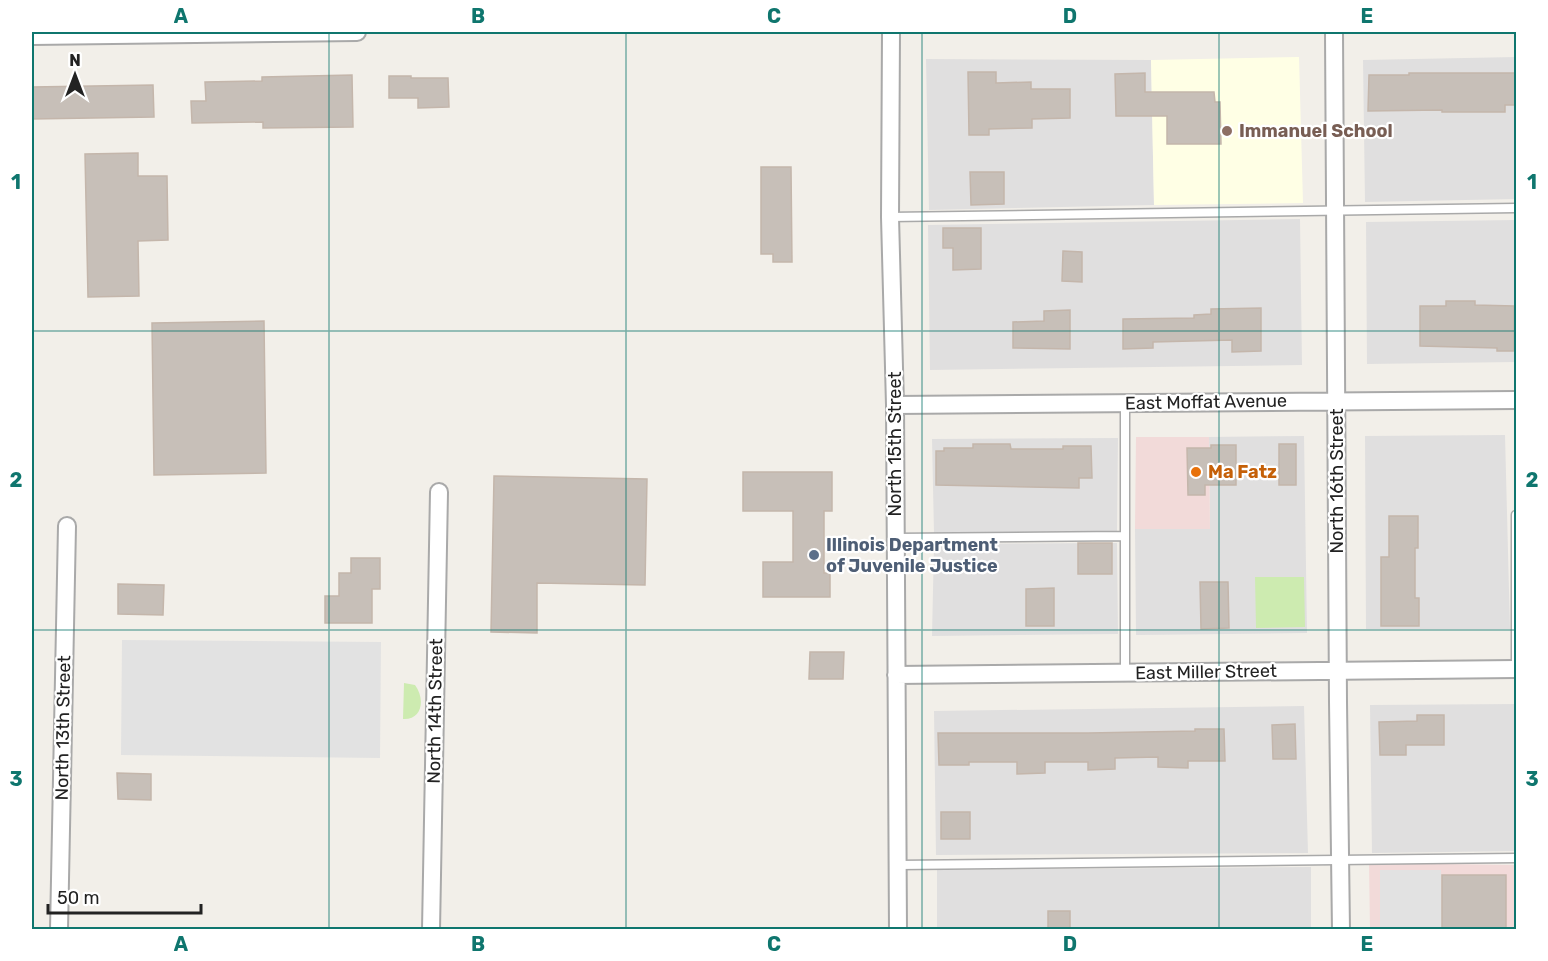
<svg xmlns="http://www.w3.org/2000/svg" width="1548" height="961" viewBox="0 0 1548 961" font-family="Rubik,sans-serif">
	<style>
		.residential { fill: #e0dfdf }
		.commercial { fill: #f2dad9 }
		.education { fill: #ffffe5 }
		.grass { fill: #cdebb0 }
		.parking { fill: #e2e2e2 }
		.building { fill: #c7bfb8; stroke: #c4b6ab; stroke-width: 1.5 }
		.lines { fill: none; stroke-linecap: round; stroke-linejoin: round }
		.service-casing { stroke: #a9a9a9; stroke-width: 11 }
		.minor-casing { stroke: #a9a9a9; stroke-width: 20 }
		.service { stroke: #fff; stroke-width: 8 }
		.minor { stroke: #fff; stroke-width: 16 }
		.grid { fill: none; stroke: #0f766e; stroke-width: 1.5; stroke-opacity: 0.55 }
		.education-dot { fill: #8d6e63; stroke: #fff; stroke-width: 2 }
		.food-dot { fill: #e8710a; stroke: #fff; stroke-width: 2 }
		.service-dot { fill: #5c6f8a; stroke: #fff; stroke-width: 2 }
		.labels { text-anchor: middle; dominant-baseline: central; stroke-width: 4.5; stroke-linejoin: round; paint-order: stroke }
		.education-label { font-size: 18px; font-weight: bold; fill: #785e54; stroke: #fff; text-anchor: start }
		.street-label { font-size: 18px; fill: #222; stroke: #fff }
		.food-label { font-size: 18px; font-weight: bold; fill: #c56008; stroke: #fff; text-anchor: start }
		.service-label { font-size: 18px; font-weight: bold; fill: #4e5e75; stroke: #fff; text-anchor: start }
		.neatline { fill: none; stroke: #0f766e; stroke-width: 2 }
		.grid-label { font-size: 20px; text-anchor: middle; font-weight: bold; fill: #0f766e }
	</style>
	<rect width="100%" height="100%" fill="#f2efe9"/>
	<!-- residential -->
	<path class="residential" d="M1516 57V199L1365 202 1363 60Z
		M926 59 1151 60 1154 205 929 210Z
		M1300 219 1302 365 930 370 928 225Z
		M1516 220V362L1367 364 1366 222Z
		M1505 435 1510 629H1366L1365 436Z
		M1304 436 1307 633 1136 635 1135 529H1210L1209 437Z
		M1118 438 1117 532 934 533 932 439Z
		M1117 543 1118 634 932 636 934 544Z
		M1516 704V851L1372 853 1370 705Z
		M1304 706 1308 853 936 855 934 711Z
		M1311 867V929H937V870Z"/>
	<!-- commercial -->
	<path class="commercial" d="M1136 437H1209L1210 529H1135Z
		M1369 863 1516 865V929H1370Z"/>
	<!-- education -->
	<path class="education" d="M1299 57 1303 203 1154 205 1151 60Z"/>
	<!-- grass -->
	<path class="grass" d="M1255 577H1304L1305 627 1256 628Z
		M404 683 415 685C425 698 423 720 403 719Z"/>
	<!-- parking -->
	<path class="parking" d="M122 640 381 642 380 758 121 755Z
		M1380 870H1441L1442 929H1380Z"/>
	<!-- building -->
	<path class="building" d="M968 72H996V83L1031 82V89H1070V118L1032 119V128L989 129V135H969Z
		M1145 73V92H1214L1215 102H1220L1221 144H1167V116H1116L1115 74Z
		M1409 73H1516V105H1505V112H1442V110L1368 111 1369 75H1409Z
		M352 75 353 127 263 128V122L192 123 191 101H206L205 82 262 81V77Z
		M389 76H411V78H448L449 107 418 108V98H389Z
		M153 85 154 117 32 119V87Z
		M138 153V176H167L168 240 138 241 139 296 88 297 85 154Z
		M761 167H791L792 262H773V254H761Z
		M970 172H1004V204L971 205Z
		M943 228H981V269L953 270V248H943Z
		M1063 251 1082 252V282L1062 281Z
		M1446 301H1475V305L1514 306V351H1497V348L1420 346V306H1446Z
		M1261 308V351L1232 352V340L1153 342V348L1123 349V319L1194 318V315L1211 314V309Z
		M1070 310V349L1013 348V322L1044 321V311Z
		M264 321 266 473 154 475 152 323Z
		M973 444H1010L1011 449H1063V446H1091L1092 478H1079V488L936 485V451H944V448H973Z
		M1279 444H1296V485H1279Z
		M1211 445H1236V485H1205V495H1188L1187 448H1211Z
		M743 472H832V511H824V573H830V597H763V562H793V511H743Z
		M494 476 647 479 645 585 537 583V633L491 632Z
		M1389 516H1418V548H1415V598H1419V626H1381V557H1389Z
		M1078 543H1112V574H1078Z
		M351 558H380V589H372V623H325V596H339V573H351Z
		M1200 582H1228L1229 628 1201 629Z
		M118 584 164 585 163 615 118 614Z
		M1054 588V626H1026V589Z
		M810 652H844L843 679H809Z
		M1417 715H1444V745H1406V755H1380L1379 722 1417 721Z
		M1295 724 1296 759H1273L1272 725Z
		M1195 729H1224L1225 761H1188V768L1158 767V757L1115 758V769L1088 770V762H1045V773L1017 774V762H969V765H939L938 733H1088L1195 731Z
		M117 773 151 774V800L118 799Z
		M941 812H970V839H941Z
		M1442 875H1506V930H1442Z
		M1048 911H1070V930H1048Z"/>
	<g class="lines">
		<!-- service casing -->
		<g class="service-casing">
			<path id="service" d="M890 217 1516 208
				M895 538 1123 536
				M1516 669V515
				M1125 673V404
				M898 865 1516 858"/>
		</g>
		<!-- minor casing -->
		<g class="minor-casing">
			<path id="minor" d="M891 32 890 217 895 405 898 930
				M1334 32 1338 702 1341 930
				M32 36 357 32
				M895 405 1516 400
				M896 675 1516 669
				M59 930 67 526
				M431 930 439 492"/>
		</g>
		<!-- service -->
		<use href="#service" class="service"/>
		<!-- minor -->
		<use href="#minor" class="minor"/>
	</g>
	<!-- grid -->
	<path class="grid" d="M329 32V930M626 32V930M922 32V930M1219 32V930M32 331H1516M32 630H1516"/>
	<!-- markers -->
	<circle class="education-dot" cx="1227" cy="131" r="6"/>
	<circle class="food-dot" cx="1196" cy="472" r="6"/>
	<circle class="service-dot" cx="814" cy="555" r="6"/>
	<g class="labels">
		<!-- education labels -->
		<g class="education-label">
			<text x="1239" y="131">Immanuel School</text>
		</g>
		<!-- street labels -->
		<g class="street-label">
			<text transform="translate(1206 402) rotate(-1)">East Moffat Avenue</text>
			<text transform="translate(895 444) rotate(-90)">North 15th Street</text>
			<text transform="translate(1337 481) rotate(-90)">North 16th Street</text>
			<text transform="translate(1206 672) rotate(-1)">East Miller Street</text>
			<text transform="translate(435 711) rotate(-89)">North 14th Street</text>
			<text transform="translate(63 728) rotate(-89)">North 13th Street</text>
		</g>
		<!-- food labels -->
		<g class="food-label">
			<text x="1208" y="472">Ma Fatz</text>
		</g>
		<!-- service labels -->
		<g class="service-label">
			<text x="826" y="545">Illinois Department<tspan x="826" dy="21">of Juvenile Justice</tspan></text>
		</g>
	</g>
	<!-- border -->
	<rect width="1548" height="961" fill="none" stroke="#ffffff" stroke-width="66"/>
	<!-- north arrow -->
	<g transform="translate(75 75)" stroke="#ffffff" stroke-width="4.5" paint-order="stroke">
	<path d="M0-4.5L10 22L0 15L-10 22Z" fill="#222222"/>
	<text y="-9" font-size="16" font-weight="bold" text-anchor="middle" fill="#222222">N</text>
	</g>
	<!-- scale -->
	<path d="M48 904v9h153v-9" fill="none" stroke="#222222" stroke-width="3"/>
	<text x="57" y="904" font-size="18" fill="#222222" stroke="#ffffff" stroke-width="4.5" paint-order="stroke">50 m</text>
	<rect x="33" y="33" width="1482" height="895" class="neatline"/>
	<g class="grid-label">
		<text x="181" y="23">A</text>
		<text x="478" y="23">B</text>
		<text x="774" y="23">C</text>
		<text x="1070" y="23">D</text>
		<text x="1367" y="23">E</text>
		<text x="16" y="189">1</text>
		<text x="1532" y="189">1</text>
		<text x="16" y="487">2</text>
		<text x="1532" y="487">2</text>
		<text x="16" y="786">3</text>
		<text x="1532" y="786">3</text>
		<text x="181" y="951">A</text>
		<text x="478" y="951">B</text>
		<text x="774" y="951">C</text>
		<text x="1070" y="951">D</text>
		<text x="1367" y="951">E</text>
	</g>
</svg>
